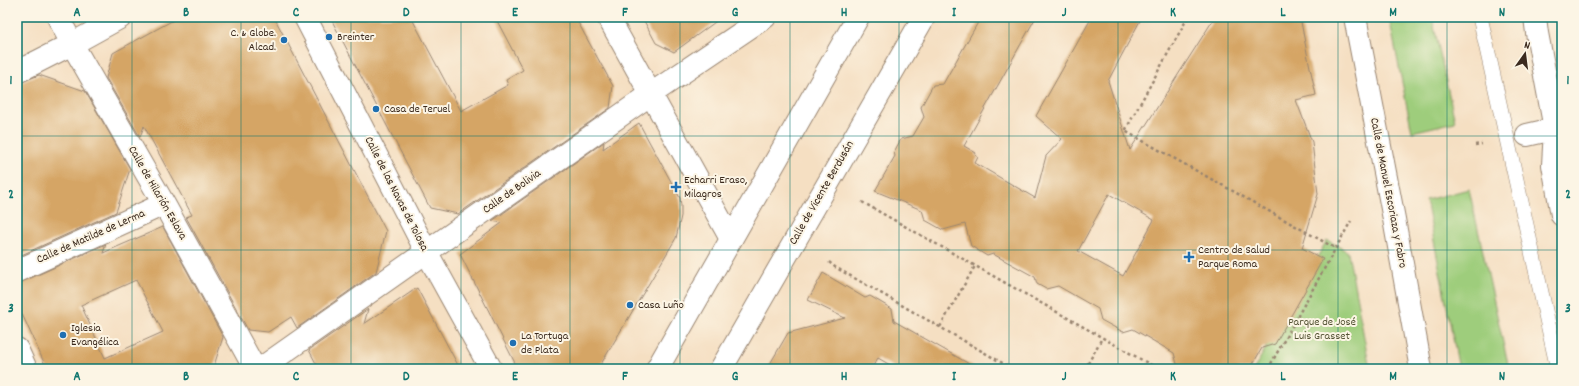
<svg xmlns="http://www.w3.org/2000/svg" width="1579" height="386" viewBox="0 0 1579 386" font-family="Dekko,sans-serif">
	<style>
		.green { fill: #9ecd7b; stroke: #6c7c4c }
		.building { fill: #d5a565; fill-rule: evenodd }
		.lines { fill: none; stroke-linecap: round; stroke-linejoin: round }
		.lane-casing { stroke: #988470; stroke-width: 16 }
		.street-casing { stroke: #988470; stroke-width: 24 }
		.secondary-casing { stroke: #988470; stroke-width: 24 }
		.path { stroke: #988470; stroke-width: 2.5; stroke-dasharray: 3 3; stroke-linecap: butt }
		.lane { stroke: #fff; stroke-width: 15 }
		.street { stroke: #fff; stroke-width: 22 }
		.secondary { stroke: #fff; stroke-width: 22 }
		.grid { fill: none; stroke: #0f766e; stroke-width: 1; stroke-opacity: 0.55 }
		.poi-dot { fill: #1f6fb2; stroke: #fcf5e5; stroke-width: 1.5 }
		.labels { text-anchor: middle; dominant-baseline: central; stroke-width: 4; stroke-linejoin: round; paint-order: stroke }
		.poi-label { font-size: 12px; fill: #3b2a1e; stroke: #fcf5e5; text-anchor: start }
		.street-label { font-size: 12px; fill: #3b2a1e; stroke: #fcf5e5 }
		.park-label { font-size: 12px; fill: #545335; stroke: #fcf5e5 }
		.neatline { fill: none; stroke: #0f766e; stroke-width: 1.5 }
		.grid-label { font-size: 13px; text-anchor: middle; font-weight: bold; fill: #0f766e }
	</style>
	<rect width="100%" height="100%" fill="#fcf5e5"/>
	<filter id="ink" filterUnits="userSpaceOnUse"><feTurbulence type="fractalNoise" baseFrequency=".025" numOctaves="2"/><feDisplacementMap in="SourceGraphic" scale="8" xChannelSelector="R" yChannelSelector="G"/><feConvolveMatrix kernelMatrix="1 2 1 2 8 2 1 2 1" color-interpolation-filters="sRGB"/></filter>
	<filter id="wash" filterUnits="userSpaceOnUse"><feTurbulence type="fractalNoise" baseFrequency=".012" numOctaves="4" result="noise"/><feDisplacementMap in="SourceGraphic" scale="16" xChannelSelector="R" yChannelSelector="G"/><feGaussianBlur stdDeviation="0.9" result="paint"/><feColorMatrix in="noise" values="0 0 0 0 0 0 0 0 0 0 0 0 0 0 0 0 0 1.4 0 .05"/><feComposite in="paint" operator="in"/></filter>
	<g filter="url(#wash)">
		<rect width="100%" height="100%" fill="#f5dfc2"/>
		<!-- green -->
		<path class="green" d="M1389 17H1432L1455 122 1412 132Z
			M1469 189 1509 369H1459L1426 200Z
			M1327 240 1348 252 1370 369H1254Z"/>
		<g id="blocks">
			<!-- building -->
			<path class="building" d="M179 17H274L386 231 376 272 297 328 291 317 268 332 248 330 186 217 192 215 144 126 140 137 106 78 113 53Z
				M330 17H411L461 111 508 85 506 80 523 70 495 17H575L613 86 610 108 458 214 430 208Z
				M642 17H722L674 52 656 43Z
				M981 17H1036L964 146 976 153 975 155 978 157 975 163 1035 198 1046 156 1062 139 1036 116 1092 17H1142L1108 81 1130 150 1215 17H1300L1308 58 1316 95 1296 100 1312 142 1318 194 1302 248 1323 259 1275 344 1262 348 1250 369H1185L1177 364 1174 353 1133 329 1123 332 1101 320 1098 309 1058 286 1046 289 1037 284 1035 277 993 254 987 256 971 246 965 224 943 230 925 220 922 210 875 191 895 156 894 152 901 139 913 136 924 117 921 107 933 85 943 84ZM1109 194 1154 220 1123 276 1078 251Z
				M39 75 85 91 130 169 116 212 17 257V84Z
				M639 123 680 198 681 206V216L676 238 598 369H518L460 254 502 223 492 221 604 142 603 149Z
				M163 227 223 337 213 369H47L17 303V283L22 282 106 244 103 253ZM136 280 163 332 105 358 81 305Z
				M823 273 865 298 870 296 892 309 894 321 978 369H897L878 358 871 369H767L788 333 845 318 808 300Z
				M417 288 460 369H319L309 350 368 309 364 324Z"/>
		</g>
	</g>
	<g filter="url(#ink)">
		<use href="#blocks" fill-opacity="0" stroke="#988470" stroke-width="1"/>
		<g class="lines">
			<!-- lane casing -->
			<g class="lane-casing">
				<path id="lane" d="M1480 17 1558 369"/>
			</g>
			<!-- street casing -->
			<g class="street-casing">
				<path id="street" d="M58 17 72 44 164 204 255 369
					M305 17 427 253 491 369
					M608 17 731 239
					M1535 17 1537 33 1555 129 1553 165 1562 215
					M17 72 72 44 121 17
					M1527 135 1562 127
					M17 271 164 204
					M17 349 26 369
					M260 369 651 94 765 17"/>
			</g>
			<!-- secondary casing -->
			<g class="secondary-casing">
				<path id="secondary" d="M1355 17 1394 219 1421 369
					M657 369 858 17
					M721 369 924 17"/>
			</g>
			<!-- path -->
			<path class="path" d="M1188 17 1125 131 1335 248
				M1475 145 1482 144
				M862 202 1158 369
				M829 262 835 267 1013 369
				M940 327 975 266
				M1085 369 1102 338
				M1268 369 1351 221"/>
			<!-- lane -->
			<use href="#lane" class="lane"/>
			<!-- street -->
			<use href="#street" class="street"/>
			<!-- secondary -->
			<use href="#secondary" class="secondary"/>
		</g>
	</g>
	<!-- grid -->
	<path class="grid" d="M132 17V369M241 17V369M351 17V369M461 17V369M570 17V369M680 17V369M790 17V369M899 17V369M1009 17V369M1118 17V369M1228 17V369M1338 17V369M1447 17V369M17 136H1562M17 250H1562"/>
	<!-- markers -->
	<g class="poi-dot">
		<circle cx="329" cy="37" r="4"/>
		<circle cx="284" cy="40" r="4"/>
		<circle cx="376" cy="109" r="4"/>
		<path d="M674 181h4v4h4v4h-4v4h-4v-4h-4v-4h4z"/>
		<path d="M1187 251h4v4h4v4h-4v4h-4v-4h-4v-4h4z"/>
		<circle cx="630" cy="305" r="4"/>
		<circle cx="63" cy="335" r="4"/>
		<circle cx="513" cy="343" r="4"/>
	</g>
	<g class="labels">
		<!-- poi labels -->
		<g class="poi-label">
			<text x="276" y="33" text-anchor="end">C. &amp; Globe.<tspan x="276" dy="14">Alcad.</tspan></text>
			<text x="337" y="37">Breinter</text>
			<text x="384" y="109">Casa de Teruel</text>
			<text x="684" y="180">Echarri Eraso,<tspan x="684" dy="14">Milagros</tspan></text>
			<text x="1198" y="250">Centro de Salud<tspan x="1198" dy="14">Parque Roma</tspan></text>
			<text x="638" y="305">Casa Luño</text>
			<text x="71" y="328">Iglesia<tspan x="71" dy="14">Evangélica</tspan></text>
			<text x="521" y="336">La Tortuga<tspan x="521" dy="14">de Plata</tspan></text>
		</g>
		<!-- street labels -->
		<g class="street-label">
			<text transform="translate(512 192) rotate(-35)">Calle de Bolivia</text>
			<text transform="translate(157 193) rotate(60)">Calle de Hilarión Eslava</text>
			<text transform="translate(822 193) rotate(-60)">Calle de Vicente Berdusán</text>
			<text transform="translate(1388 193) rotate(79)">Calle de Manuel Escoriaza y Fabro</text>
			<text transform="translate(396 194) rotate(63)">Calle de las Navas de Tolosa</text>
			<text transform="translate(91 237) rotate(-24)">Calle de Matilde de Lerma</text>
		</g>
		<!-- park labels -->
		<g class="park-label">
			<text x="1322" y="322">Parque de José<tspan x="1322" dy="14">Luis Grasset</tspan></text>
		</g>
	</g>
	<!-- margin -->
	<rect width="1579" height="386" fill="none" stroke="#fcf5e5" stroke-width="44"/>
	<!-- north arrow -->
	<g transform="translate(1525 54) rotate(14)" stroke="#fcf5e5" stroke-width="3" paint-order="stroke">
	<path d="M0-3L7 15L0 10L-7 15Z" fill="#3b2a1e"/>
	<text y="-6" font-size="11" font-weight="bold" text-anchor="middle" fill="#3b2a1e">N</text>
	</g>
	<rect x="22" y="22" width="1535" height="342" class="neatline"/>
	<g class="grid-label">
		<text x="77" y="16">A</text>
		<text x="186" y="16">B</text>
		<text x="296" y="16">C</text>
		<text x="406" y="16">D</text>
		<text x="515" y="16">E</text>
		<text x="625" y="16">F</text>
		<text x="735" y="16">G</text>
		<text x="844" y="16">H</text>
		<text x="954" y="16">I</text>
		<text x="1064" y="16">J</text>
		<text x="1173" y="16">K</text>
		<text x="1283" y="16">L</text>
		<text x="1393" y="16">M</text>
		<text x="1502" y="16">N</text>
		<text x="11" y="84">1</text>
		<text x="1568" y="84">1</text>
		<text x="11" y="198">2</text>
		<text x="1568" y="198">2</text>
		<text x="11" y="312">3</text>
		<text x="1568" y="312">3</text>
		<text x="77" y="380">A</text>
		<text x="186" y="380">B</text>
		<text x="296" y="380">C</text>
		<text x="406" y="380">D</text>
		<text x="515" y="380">E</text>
		<text x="625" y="380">F</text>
		<text x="735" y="380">G</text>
		<text x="844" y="380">H</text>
		<text x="954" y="380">I</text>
		<text x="1064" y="380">J</text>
		<text x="1173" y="380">K</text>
		<text x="1283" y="380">L</text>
		<text x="1393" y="380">M</text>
		<text x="1502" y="380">N</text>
	</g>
</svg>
